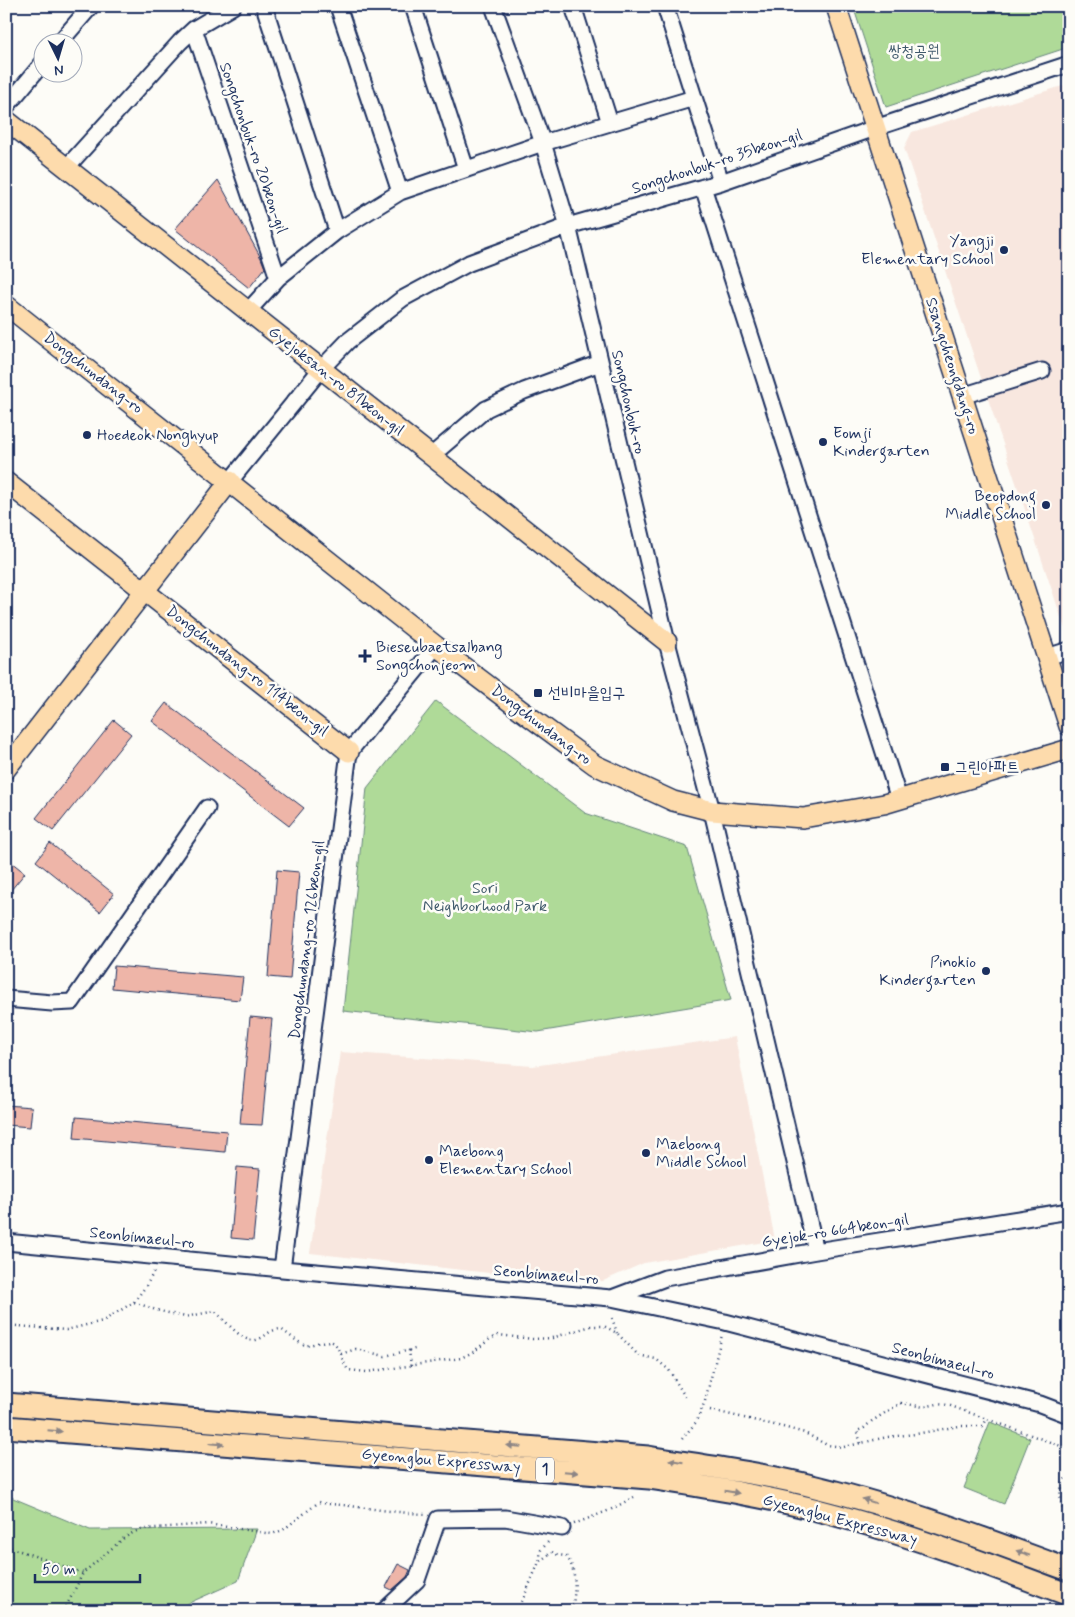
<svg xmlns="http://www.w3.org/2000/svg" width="1075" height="1617" viewBox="0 0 1075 1617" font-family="Mynerve,'Poor Story',sans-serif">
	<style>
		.built { fill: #f8e7df }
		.green { fill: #afda98; stroke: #65847b }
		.building { fill: #eeb5a8; stroke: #1b2f5e }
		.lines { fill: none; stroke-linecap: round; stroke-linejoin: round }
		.minor-casing { stroke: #1b2f5e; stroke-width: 19 }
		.major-casing { stroke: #1b2f5e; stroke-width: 22 }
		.highway-casing { stroke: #1b2f5e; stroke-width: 25 }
		.path { stroke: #1b2f5e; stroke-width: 2.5; stroke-dasharray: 1 4; stroke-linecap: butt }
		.minor { stroke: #fdfcf7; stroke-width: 15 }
		.major { stroke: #fddbac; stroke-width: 19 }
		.highway { stroke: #fddbac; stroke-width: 21 }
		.oneway { fill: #8c8585 }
		.poi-dot { fill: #1b2f5e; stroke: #fdfcf7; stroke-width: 2 }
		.labels { text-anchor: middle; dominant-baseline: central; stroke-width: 5; stroke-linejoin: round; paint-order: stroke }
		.shield { fill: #fdfcf7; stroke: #5f6c8c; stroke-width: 1 }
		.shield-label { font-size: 15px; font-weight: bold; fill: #1b2f5e }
		.park-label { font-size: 16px; fill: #405a6c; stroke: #fdfcf7 }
		.street-label { font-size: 16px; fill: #1b2f5e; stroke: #fdfcf7 }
		.poi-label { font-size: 16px; fill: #1b2f5e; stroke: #fdfcf7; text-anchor: start }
	</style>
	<rect width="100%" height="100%" fill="#fdfcf7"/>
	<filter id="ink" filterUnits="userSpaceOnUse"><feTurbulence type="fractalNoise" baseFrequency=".02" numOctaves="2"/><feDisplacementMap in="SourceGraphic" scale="10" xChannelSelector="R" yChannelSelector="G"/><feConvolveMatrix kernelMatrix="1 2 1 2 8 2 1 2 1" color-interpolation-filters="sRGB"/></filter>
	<g filter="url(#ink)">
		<!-- built -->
		<path class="built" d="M1069 84V631L1066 632 904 148 912 132Z
			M735 1037 775 1240 644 1263 603 1281 535 1278 310 1253 340 1052 533 1066Z"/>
		<!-- green -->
		<path class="green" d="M853 6H1069V47L886 107Z
			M436 701 585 813 687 847 731 1000 538 1032 343 1011 367 788Z
			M990 1422 1030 1438 1004 1504 964 1488Z
			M6 1492 13 1498 90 1530 257 1529 238 1581 171 1611H6Z"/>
		<!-- building -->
		<path class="building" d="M218 180 261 258 265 268 249 288 175 229Z
			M166 703 304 808 289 826 152 721Z
			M114 720 131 734 53 831 36 818Z
			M50 843 114 894 100 912 36 861Z
			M6 858 25 873 6 896Z
			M277 870 299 872 290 979 268 977Z
			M114 966 243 977 240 1000 112 988Z
			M250 1017 272 1019 262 1125 240 1124Z
			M6 1105 32 1107 30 1127 6 1125Z
			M76 1117 227 1131 225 1152 74 1138Z
			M237 1167 260 1169 253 1240 231 1238Z
			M398 1564 410 1570 407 1577 392 1590 386 1587Z"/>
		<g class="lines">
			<!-- minor casing -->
			<g class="minor-casing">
				<path id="minor" d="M264 6 337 231
					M338 6 400 192
					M413 6 466 169
					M493 6 543 143 568 226 667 642 712 811 816 1251
					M573 6 610 123
					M665 6 721 182
					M194 29 278 278
					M60 42 91 6
					M6 107 42 64
					M66 168 180 42 194 29 233 6
					M703 187 899 799
					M248 311 278 278 337 231 400 192 543 143 694 98
					M962 396 1042 371
					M431 456 486 409 524 391 600 363
					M230 481 321 369 348 341 402 299 469 263 568 226 721 182 875 128 1069 64
					M1047 657 1069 650
					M6 999 52 1003 72 1002 207 808
					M6 1242 282 1269 611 1298 725 1322 1040 1404 1069 1415
					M282 1269 349 752 436 646
					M612 1298 665 1278 816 1251 1069 1211
					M384 1611 417 1580 438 1519 505 1518 562 1528"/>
			</g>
			<!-- major casing -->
			<g class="major-casing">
				<path id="major" d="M836 6 1069 726
					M6 120 667 642
					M6 305 436 646 526 714 595 765 673 801 712 811 803 818 884 804 1069 749
					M6 482 349 752
					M6 769 230 481"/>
			</g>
			<!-- highway casing -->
			<g class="highway-casing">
				<path id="highway" d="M6 1404 648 1457C704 1466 761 1473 816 1487 902 1508 986 1539 1069 1570
					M6 1427 649 1478C704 1487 759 1495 813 1509 900 1531 985 1563 1069 1595"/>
			</g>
			<!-- path -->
			<path class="path" d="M134 1302 146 1286 155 1270
				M612 1318 617 1333
				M6 1325 66 1330 103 1321 134 1302 156 1310 185 1317 215 1311C224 1319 243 1344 256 1340 267 1337 267 1330 281 1329L297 1341 306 1346C343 1335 332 1343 348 1370L367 1372 461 1358 473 1352 490 1339 498 1335 533 1339 552 1338 591 1326H604L617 1333 638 1355 656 1359 669 1370 687 1400
				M409 1350 411 1366
				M341 1354 356 1349 385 1356 415 1349
				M710 1410 783 1427 805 1433 827 1445 844 1447 887 1437 916 1434 959 1426H983L987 1419 1069 1449
				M682 1439 697 1421 705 1401 722 1335
				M861 1443 857 1431 864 1428 872 1421 901 1403 924 1407 937 1404 948 1405 987 1419
				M1069 1475C1056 1487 1059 1507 1069 1520
				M574 1524 610 1510 634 1497
				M6 1546 83 1573
				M540 1561 552 1552 558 1555 566 1556C578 1571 575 1592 572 1611
				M64 1611 83 1573 124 1538 134 1532 143 1529 208 1524 272 1534 283 1530 319 1502C329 1505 339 1504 350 1506 375 1509 400 1513 426 1514
				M518 1611 539 1562 541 1550 550 1540"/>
			<!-- minor -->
			<use href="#minor" class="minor"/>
			<!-- major -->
			<use href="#major" class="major"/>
			<!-- highway -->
			<use href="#highway" class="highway"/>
		</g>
		<!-- one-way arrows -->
		<defs><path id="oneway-solid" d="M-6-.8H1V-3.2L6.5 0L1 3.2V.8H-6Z" transform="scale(1.25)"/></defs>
		<g class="oneway">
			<use href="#oneway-solid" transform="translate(55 1431) rotate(5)"/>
			<use href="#oneway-solid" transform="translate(217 1444) rotate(5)"/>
			<use href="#oneway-solid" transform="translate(514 1446) rotate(-175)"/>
			<use href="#oneway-solid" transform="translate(676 1461) rotate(-171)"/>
			<use href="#oneway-solid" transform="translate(571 1472) rotate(5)"/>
			<use href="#oneway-solid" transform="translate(732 1492) rotate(10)"/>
			<use href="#oneway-solid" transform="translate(869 1501) rotate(-163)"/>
			<use href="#oneway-solid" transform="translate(1023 1553) rotate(-160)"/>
		</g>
	</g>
	<!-- markers -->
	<g class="poi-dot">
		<circle cx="1004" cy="250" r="5"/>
		<circle cx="87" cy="435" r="5"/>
		<circle cx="823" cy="442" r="5"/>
		<circle cx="1046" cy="505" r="5"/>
		<path d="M362.5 648.5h5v5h5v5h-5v5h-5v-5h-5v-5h5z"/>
		<rect x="533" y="688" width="10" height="10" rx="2.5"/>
		<rect x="940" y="762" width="10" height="10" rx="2.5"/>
		<circle cx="986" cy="971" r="5"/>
		<circle cx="646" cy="1153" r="5"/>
		<circle cx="429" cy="1160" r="5"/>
	</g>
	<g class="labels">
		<!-- shield labels -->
		<rect class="shield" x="536" y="1457.5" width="18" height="25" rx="4"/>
		<g class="shield-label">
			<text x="545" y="1470">1</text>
		</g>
		<!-- park labels -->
		<g class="park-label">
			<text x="914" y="51">쌍청공원</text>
			<text x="485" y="888">Sori<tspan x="485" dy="18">Neighborhood Park</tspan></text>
		</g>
		<!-- street labels -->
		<g class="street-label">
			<text transform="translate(253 148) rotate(71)">Songchonbuk-ro 20beon-gil</text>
			<text transform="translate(717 162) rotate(-18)">Songchonbuk-ro 35beon-gil</text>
			<text transform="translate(952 366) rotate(72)">Ssangcheongdang-ro</text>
			<text transform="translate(93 373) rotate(38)">Dongchundang-ro</text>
			<text transform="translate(336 381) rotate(38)">Gyejoksan-ro 81beon-gil</text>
			<text transform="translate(628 402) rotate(77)">Songchonbuk-ro</text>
			<text transform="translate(247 671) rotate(38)">Dongchundang-ro 114beon-gil</text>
			<text transform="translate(541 725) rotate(37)">Dongchundang-ro</text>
			<text transform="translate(307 940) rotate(-83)">Dongchundang-ro 126beon-gil</text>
			<text transform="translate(835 1231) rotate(-9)">Gyejok-ro 664beon-gil</text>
			<text transform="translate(142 1238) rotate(6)">Seonbimaeul-ro</text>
			<text transform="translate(546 1275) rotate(5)">Seonbimaeul-ro</text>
			<text transform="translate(943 1361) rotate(15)">Seonbimaeul-ro</text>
			<text transform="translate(441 1461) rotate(5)">Gyeongbu Expressway</text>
			<text transform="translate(840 1520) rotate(15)">Gyeongbu Expressway</text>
		</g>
		<!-- poi labels -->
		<g class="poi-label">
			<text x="994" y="241" text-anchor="end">Yangji<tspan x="994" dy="18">Elementary School</tspan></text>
			<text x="833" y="433">Eomji<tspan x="833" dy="18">Kindergarten</tspan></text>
			<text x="97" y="435">Hoedeok Nonghyup</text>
			<text x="1036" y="496" text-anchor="end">Beopdong<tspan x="1036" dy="18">Middle School</tspan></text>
			<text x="376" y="647">Bieseubaetsalbang<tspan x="376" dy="18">Songchonjeom</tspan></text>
			<text x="548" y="693">선비마을입구</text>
			<text x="955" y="767">그린아파트</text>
			<text x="976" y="962" text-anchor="end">Pinokio<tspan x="976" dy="18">Kindergarten</tspan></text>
			<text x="656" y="1144">Maebong<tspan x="656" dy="18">Middle School</tspan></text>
			<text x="439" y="1151">Maebong<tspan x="439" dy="18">Elementary School</tspan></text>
		</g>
	</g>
	<!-- margin -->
	<rect width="1075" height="1617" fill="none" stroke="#fdfcf7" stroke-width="25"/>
	<rect x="12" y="12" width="1050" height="1592" fill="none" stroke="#1b2f5e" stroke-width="2" filter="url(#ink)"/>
	<!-- north arrow -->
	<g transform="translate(58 58) rotate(175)"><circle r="24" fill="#fdfcf7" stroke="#a3aaba"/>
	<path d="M0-4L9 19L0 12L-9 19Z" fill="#1b2f5e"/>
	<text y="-8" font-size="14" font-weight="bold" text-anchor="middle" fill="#1b2f5e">N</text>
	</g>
	<!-- scale -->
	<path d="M35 1574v8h105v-8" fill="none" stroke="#1b2f5e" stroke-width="2.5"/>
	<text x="42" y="1574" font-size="15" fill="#1b2f5e" stroke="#fdfcf7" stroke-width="4" paint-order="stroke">50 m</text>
</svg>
